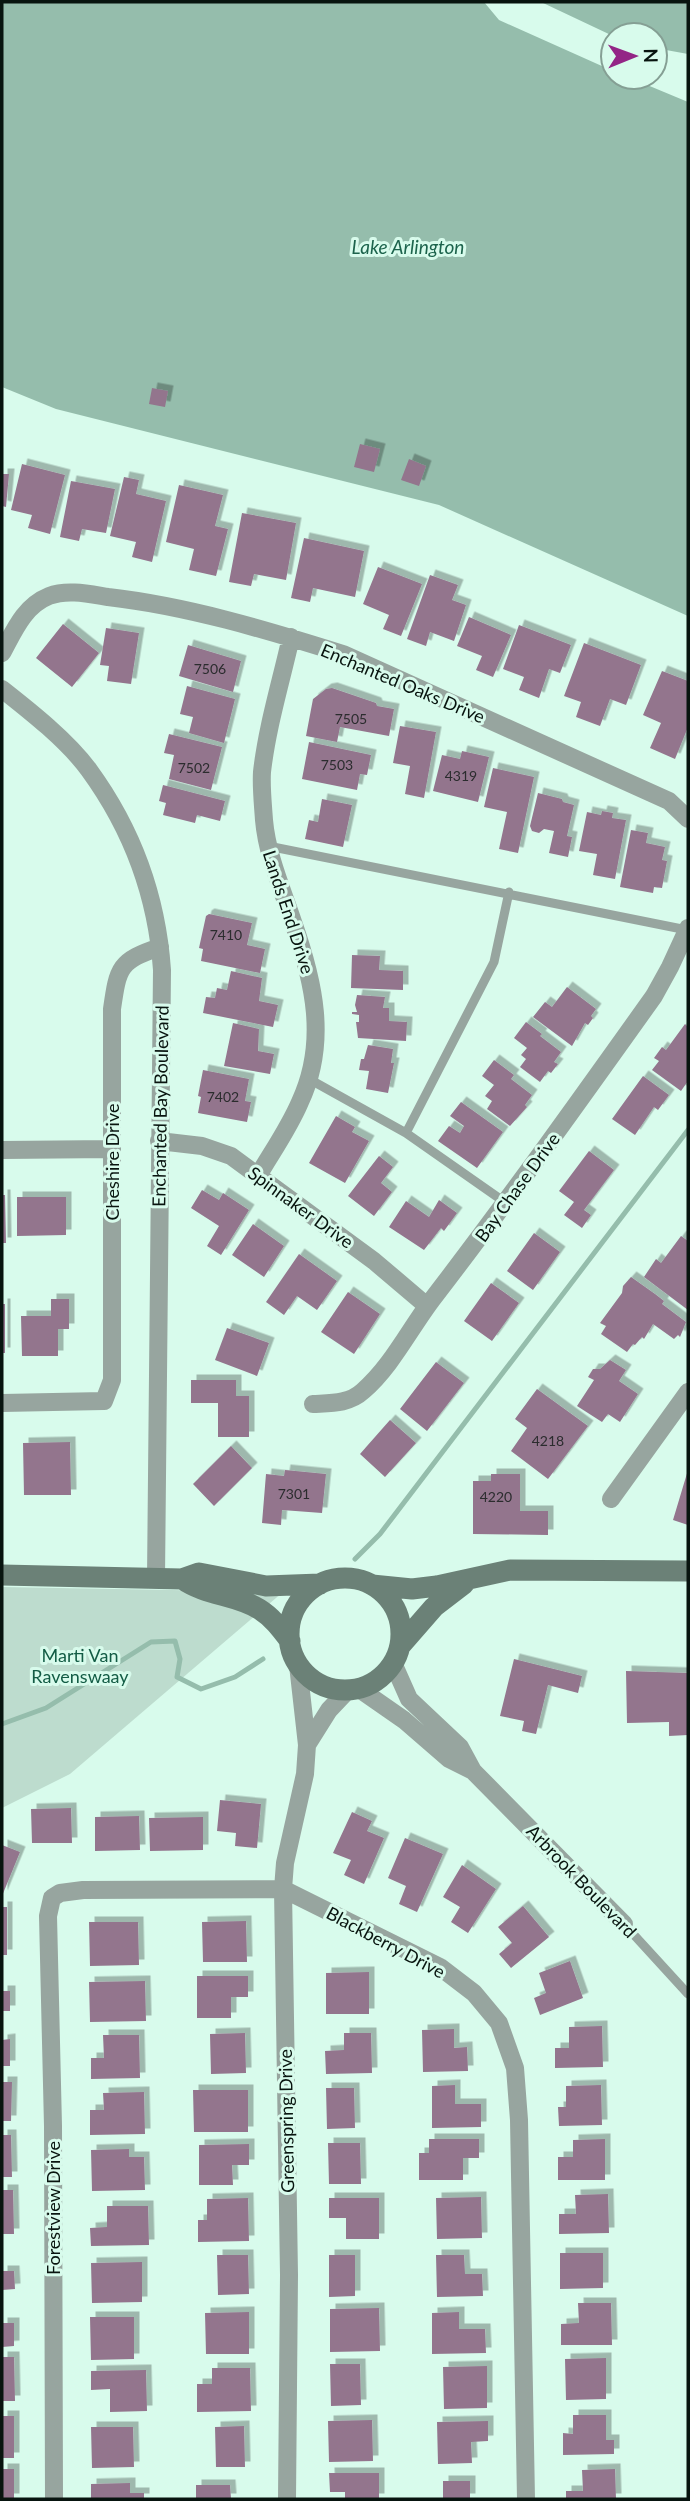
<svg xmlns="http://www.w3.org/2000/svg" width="690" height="2501" viewBox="0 0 690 2501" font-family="Lato,sans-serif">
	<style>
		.green { fill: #bddcce }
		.water { fill: #95bdac }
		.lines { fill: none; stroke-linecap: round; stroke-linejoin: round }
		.stream { stroke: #95bdac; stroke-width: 5 }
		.building { fill: #93758d; filter: url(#shadow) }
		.lane { stroke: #97a59f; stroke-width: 9 }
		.street { stroke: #97a59f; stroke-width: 18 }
		.secondary { stroke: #6b8177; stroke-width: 21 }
		.labels { text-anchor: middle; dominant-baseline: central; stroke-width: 6; stroke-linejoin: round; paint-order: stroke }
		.number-label { font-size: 14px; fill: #2b2c2e }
		.street-label { font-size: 18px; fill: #08140f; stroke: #d8fbec }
		.park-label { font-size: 18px; fill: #135c45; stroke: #d8fbec }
		.water-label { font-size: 19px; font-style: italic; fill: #1c634c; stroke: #d8fbec }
	</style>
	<defs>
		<filter id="shadow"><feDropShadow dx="5.5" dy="-5.5" stdDeviation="0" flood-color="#0004"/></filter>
	</defs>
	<rect width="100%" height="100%" fill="#d8fbec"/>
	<!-- green -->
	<path class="green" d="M2 1587 283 1592 70 1774 2 1808Z"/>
	<!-- water -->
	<path class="water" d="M2 2H484L499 20 613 71V77H628L688 102V616L439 505 56 409 2 387Z
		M541 2H688V54L655 48V35L613 36Z"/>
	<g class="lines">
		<!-- stream -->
		<path class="stream" d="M355 1559 380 1534 688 1130
			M2 1724 46 1708 151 1642 175 1641 180 1659 177 1677 201 1689 235 1677 263 1659"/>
	</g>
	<!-- building -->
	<path class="building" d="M152 388 168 391 165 407 149 404Z
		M360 444 380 449 374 472 354 467Z
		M409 459 426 466 419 486 401 480Z
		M22 464 65 475 50 534 28 528 32 515 11 510Z
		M2 474H9L6 507 2 506Z
		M124 477 139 480 136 494 166 501 152 562 132 557 136 542 110 536Z
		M71 481 115 489 106 533 82 529 79 541 60 537Z
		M179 485 223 495 215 526 228 529 216 576 189 570 194 549 166 542Z
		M242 513 296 523 286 580 254 574 251 586 229 582Z
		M304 538 364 551 355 597 313 588 310 602 291 598Z
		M378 567 422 584 401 636 383 629 389 615 363 604Z
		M430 575 458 585 452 600 466 605 454 641 430 632 426 646 407 639Z
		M469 617 511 635 493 677 476 670 482 656 457 646Z
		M63 624 99 653 72 687 36 658Z
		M519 625 571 645 560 673 549 669 539 698 519 690 524 677 503 669Z
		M106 628 139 633 131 684 107 681 109 666 100 665Z
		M584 643 641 665 626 705 610 699 600 726 576 717 581 702 564 696Z
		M188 645 241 661 233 692 179 676Z
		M662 671 688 681V727L675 759 650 748 661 723 643 715Z
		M187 686 235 699 224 743 189 733 193 717 180 714Z
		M332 688 376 703 377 706 394 709 389 736 340 727 337 742 306 736 313 699 326 689Z
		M400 726 436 732 424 798 405 794 410 766 393 763Z
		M169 734 222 747 211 790 169 779 174 755 164 753Z
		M309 742 371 755 367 775 360 774 357 790 302 779Z
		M462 751 489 757 478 802 433 791 442 755 460 759Z
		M493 768 534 777 518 853 499 849 507 812 484 807Z
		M163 785 225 801 220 821 197 815 195 823 163 815 166 803 159 801Z
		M538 793 562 799 563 802 574 805 567 836 572 837 568 857 549 853 554 831 544 829 539 833 532 831 530 826Z
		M322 799 352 805 343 847 305 839 309 820 318 822Z
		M602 811 613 813 612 818 626 820 615 879 593 875 597 854 579 851 587 812 601 815Z
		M631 830 648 833 646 843 665 847 662 860 667 861 662 888 654 887 653 893 620 887Z
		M209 914 252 923 247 945 265 949 260 973 201 961 203 949 199 948 206 916Z
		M352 955 380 956 379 970 403 971V990L351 988Z
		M231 971 262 978 259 1001 278 1005 273 1027 203 1013 206 997 215 998 217 988 227 990Z
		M567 987 596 1009 591 1016 593 1018 588 1025 585 1023 572 1046 533 1017 545 1002 552 1007Z
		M357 995 385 997 383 1008H389V1021L407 1022 406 1041 358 1038 356 1022H359V1015L352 1014V1012H357L355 1005Z
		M526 1022 542 1034 540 1036 561 1052 554 1062 558 1064 551 1073 548 1071 540 1082 520 1067 526 1059 521 1055 527 1048 514 1038Z
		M233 1023 259 1029 258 1051 274 1054 270 1074 224 1066Z
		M685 1024 688 1027V1081L681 1091 652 1070 659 1061 654 1058 662 1047 666 1050Z
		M368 1045 393 1049 391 1063H394L388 1093 366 1089 369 1071 359 1070 361 1059H364Z
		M494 1060 514 1075 511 1079 532 1095 525 1105 527 1107 510 1126 487 1109 492 1101 485 1096 494 1085 482 1076Z
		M203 1070 249 1079 245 1101 251 1102 247 1122 198 1113 201 1097 198 1096Z
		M643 1076 669 1095 658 1110 654 1107 635 1135 612 1119Z
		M461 1102 503 1132 477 1168 438 1141 449 1126 460 1133 464 1126 450 1116Z
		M336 1116 355 1127 352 1132 369 1141 345 1183 309 1163Z
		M589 1151 614 1170 584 1210 591 1215 582 1228 564 1215 574 1202 559 1191Z
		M379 1156 393 1167 381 1183 392 1192 374 1216 348 1196Z
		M202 1190 219 1200 223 1193 249 1210 221 1255 207 1246 219 1226 191 1208Z
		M2 1195H5L6 1243H2Z
		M17 1197H66V1235L17 1236Z
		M439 1200 457 1213 444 1231 441 1228 424 1250 389 1227 406 1201 429 1217Z
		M253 1224 284 1246 264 1277 232 1255Z
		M534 1233 560 1252 533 1290 507 1271Z
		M681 1236 688 1241V1310L644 1277 656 1259 661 1263Z
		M299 1254 337 1281 317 1310 297 1296 284 1315 266 1302Z
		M631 1277 655 1294 664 1301 662 1304 686 1322 680 1337 678 1335 674 1339 653 1324 644 1339 642 1337 635 1345 633 1344 627 1352 601 1334 606 1326 600 1323 622 1293 623 1286Z
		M491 1283 519 1303 492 1341 464 1321Z
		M348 1292 380 1314 354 1354 321 1332Z
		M51 1299H69V1329H58V1356H22L21 1316H51Z
		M2 1304H5V1353H2Z
		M227 1328 269 1343 257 1376 215 1360Z
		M610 1360 626 1370 619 1381 638 1394 620 1422 608 1414 602 1422 577 1406 594 1380 588 1377 593 1369H600Z
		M436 1362 464 1383 427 1431 400 1409Z
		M191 1380H236V1396H249V1437H218V1403H191Z
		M537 1389 588 1426 548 1479 511 1451 527 1428 515 1419Z
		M390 1420 416 1443 385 1477 360 1454Z
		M70 1442 71 1495H24L23 1443Z
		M231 1446 252 1468 214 1506 193 1484Z
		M285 1470 326 1474 322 1513 282 1510 281 1525 262 1523 266 1474 284 1476Z
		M688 1470V1525L673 1520Z
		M491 1474H520V1511H548V1535L473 1534V1481H491Z
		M514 1659 582 1676 578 1693 548 1685 536 1734 522 1731 524 1721 500 1716Z
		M626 1671 688 1673V1735L669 1736V1722L627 1723Z
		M220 1800 261 1804 257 1848 235 1846 236 1833 217 1831Z
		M71 1808 72 1843H32L31 1809Z
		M352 1812 372 1821 367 1831 384 1838 364 1884 344 1875 351 1860 333 1853Z
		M139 1816 140 1850 95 1851V1817Z
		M203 1817V1850L150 1851 149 1818Z
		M405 1838 443 1854 417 1912 399 1904 406 1886 388 1878Z
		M2 1845 20 1852 2 1896Z
		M462 1865 496 1889 468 1933 451 1922 460 1907 443 1897Z
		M523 1906 549 1937 511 1968 499 1954 512 1943 498 1927Z
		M2 1907H7V1955H2Z
		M246 1921 247 1962H203L202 1922Z
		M89 1922H138L139 1965 90 1966Z
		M570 1961 583 1998 540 2015 534 1998 546 1993 539 1973Z
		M369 1972V2014H326V1973Z
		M197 1976H248V1997H231V2018H197Z
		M145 1981 146 2021 90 2022 89 1982Z
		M2 1991H10V2011H2Z
		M602 2026 603 2067 555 2068V2048H569V2027Z
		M454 2029V2048L467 2047 468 2071 423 2072 422 2030Z
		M245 2033 246 2073 211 2074 210 2034Z
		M344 2033H371L372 2073 326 2074 325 2051 344 2050Z
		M103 2035H139L140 2078 91 2079V2058H104Z
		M10 2039V2066H2V2040Z
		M2 2082H12L11 2121H2Z
		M455 2085V2104H481V2127L432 2128V2086Z
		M601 2085 602 2125 559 2126 558 2107H566V2086Z
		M326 2088H354L355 2128 327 2129Z
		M193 2090H248V2132H194Z
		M144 2092 145 2134 90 2135V2110H104L103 2093Z
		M2 2135H11L12 2177H2Z
		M429 2139H479V2158H463V2180H419V2153H429Z
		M605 2139V2180H558V2157H573V2140Z
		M328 2143H360L361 2184H329Z
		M249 2144V2165H232L233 2185H199V2145Z
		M129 2149V2157H144L145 2190 92 2191 91 2150Z
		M2 2190H13L14 2234H2Z
		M608 2194 609 2233 559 2234V2214H576L575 2195Z
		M481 2197 482 2238 437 2239 436 2198Z
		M248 2198 249 2241 198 2242V2220H207V2199Z
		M329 2198H379V2239H346V2218H329Z
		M107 2206H148L149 2245 91 2246 90 2228 107 2227Z
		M560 2253H603V2288L560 2289Z
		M217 2255H248L249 2294 218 2295Z
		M329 2255H355V2296L329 2297Z
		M436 2255H464L465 2274H482L483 2296 437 2297Z
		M142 2262V2302L92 2303 91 2263Z
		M2 2271H14L15 2289 2 2290Z
		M578 2303H611L612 2345H561V2324L579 2323Z
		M379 2308 380 2351 330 2352V2309Z
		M249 2312V2354H206L205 2313Z
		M459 2312V2329H485L486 2353 432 2354V2313Z
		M90 2317H134V2359L91 2360Z
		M2 2323H14V2346L2 2347Z
		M2 2357H14L15 2401H2Z
		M606 2358V2399L566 2400 565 2359Z
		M330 2364H360L361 2405 331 2406Z
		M487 2366V2408L444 2409 443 2367Z
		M212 2368H250L251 2411 197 2412V2384H212Z
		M146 2370 147 2411 110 2412V2389L91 2390V2371Z
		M573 2415H606V2440H614V2454L563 2455V2433L573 2434Z
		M2 2416H14V2458H2Z
		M372 2420 373 2461 329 2462 328 2421Z
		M488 2421V2441L471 2442 472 2463 438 2464 437 2422Z
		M244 2426 245 2467H216L215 2427Z
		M91 2427H133L134 2467 92 2468Z
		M2 2469H14V2499H2Z
		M615 2469 616 2499H566V2491H583L582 2470Z
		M329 2473H379V2499H345V2492H330Z
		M443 2481H470V2499H443Z
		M130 2483V2493H144V2499H91V2484Z
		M196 2485H230L231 2499H196Z"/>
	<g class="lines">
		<!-- lane -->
		<path class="lane" d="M268 846 687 930
			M309 1079 406 1133 506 1203
			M406 1133 494 962 509 892
			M624 1924 688 1994"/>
		<!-- street -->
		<path class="street" d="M2 653C14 631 24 606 49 596 67 589 89 594 108 597 187 606 267 630 343 654L669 801 688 819
			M2 689C30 711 68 741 89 770 132 829 157 897 162 970L156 1578
			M159 1141 202 1146 231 1156 374 1261 427 1306
			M2 1150 112 1149
			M258 1176C272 1152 289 1128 300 1102 328 1042 314 982 293 922 282 889 267 855 264 820 263 805 261 787 262 772 267 727 281 682 291 637
			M2 1403 104 1401 112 1380V1009C118 967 119 961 160 947
			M313 1404C331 1403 349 1404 363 1391 392 1366 410 1328 434 1297 510 1198 582 1097 654 996L670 967 688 928
			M611 1499 688 1392
			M393 1663 409 1699 460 1747 473 1771
			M358 1688 404 1720 449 1759 473 1771 624 1924
			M307 1745 329 1710 348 1690
			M54 2499 53 2126 48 1916 52 1898 60 1893 83 1890 283 1889 440 1967 474 1993 499 2023 515 2068 519 2120 526 2499
			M287 2499 289 2275 283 1889 285 1863 305 1774 307 1745 298 1665"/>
		<!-- secondary -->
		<path class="secondary" d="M2 1575 182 1579 199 1573 266 1586 320 1584
			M289 1634a56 56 0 1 1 112 0a56 56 0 1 1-112 0Z
			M182 1579C206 1596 235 1594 259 1609 272 1617 281 1629 290 1641
			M372 1585 412 1589 437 1586 510 1570 688 1571
			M400 1646 434 1607 464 1584"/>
	</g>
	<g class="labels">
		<!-- number labels -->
		<g class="number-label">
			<text x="210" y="668">7506</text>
			<text x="351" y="718">7505</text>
			<text x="337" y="764">7503</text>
			<text x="194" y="767">7502</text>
			<text x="461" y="775">4319</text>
			<text x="226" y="934">7410</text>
			<text x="223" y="1096">7402</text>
			<text x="548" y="1440">4218</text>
			<text x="294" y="1493">7301</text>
			<text x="496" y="1496">4220</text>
		</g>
		<!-- street labels -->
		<g class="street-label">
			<text transform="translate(403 683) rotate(23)">Enchanted Oaks Drive</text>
			<text transform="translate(289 912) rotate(72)">Lands End Drive</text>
			<text transform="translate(160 1106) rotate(-89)">Enchanted Bay Boulevard</text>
			<text transform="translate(112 1162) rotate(-90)">Cheshire Drive</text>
			<text transform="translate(517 1187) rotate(-54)">Bay Chase Drive</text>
			<text transform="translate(301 1207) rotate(36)">Spinnaker Drive</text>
			<text transform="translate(582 1881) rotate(46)">Arbrook Boulevard</text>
			<text transform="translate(386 1942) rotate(28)">Blackberry Drive</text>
			<text transform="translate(286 2121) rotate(-91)">Greenspring Drive</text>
			<text transform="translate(53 2208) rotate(-90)">Forestview Drive</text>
		</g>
		<!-- park labels -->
		<g class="park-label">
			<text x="80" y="1655">Marti Van<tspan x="80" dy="21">Ravenswaay</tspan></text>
		</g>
		<!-- water labels -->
		<g class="water-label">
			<text x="408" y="246">Lake Arlington</text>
		</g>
	</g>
	<!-- border -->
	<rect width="690" height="2501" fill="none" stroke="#08140f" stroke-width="7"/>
	<!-- north arrow -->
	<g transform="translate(634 56) rotate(89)"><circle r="33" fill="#d8fbec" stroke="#859f94" stroke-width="2"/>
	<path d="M0-5L12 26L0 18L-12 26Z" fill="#932586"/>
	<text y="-10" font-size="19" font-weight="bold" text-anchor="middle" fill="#08140f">N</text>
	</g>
</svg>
